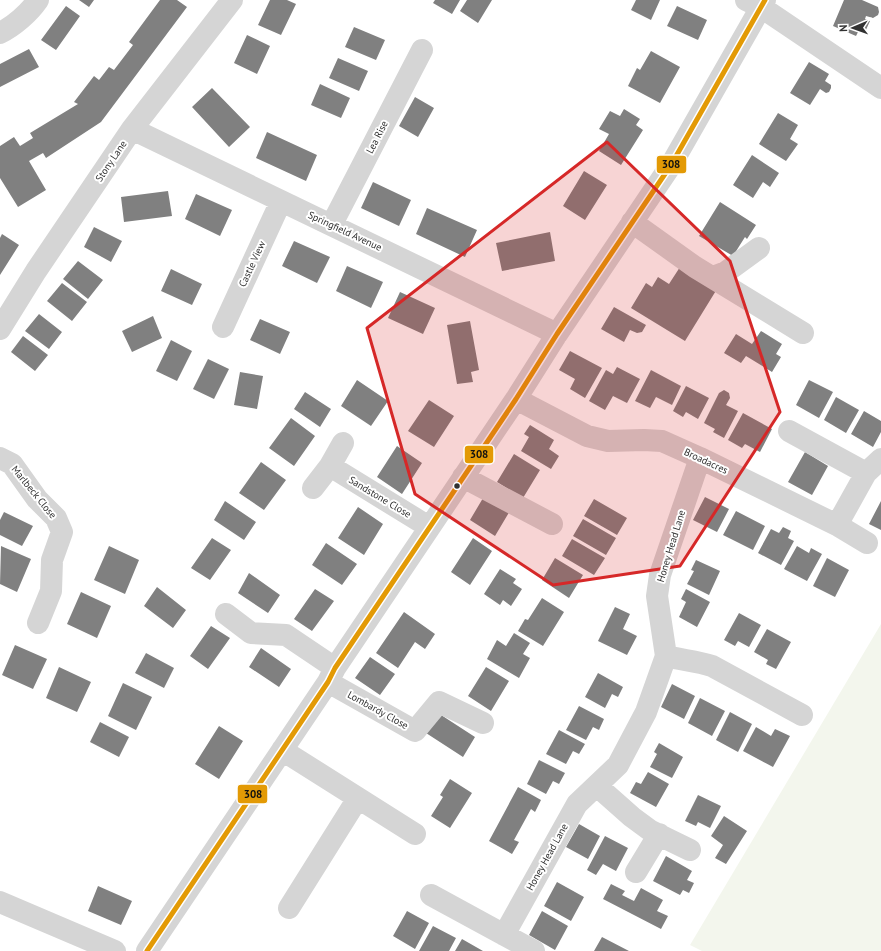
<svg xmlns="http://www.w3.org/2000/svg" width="881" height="951" viewBox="0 0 881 951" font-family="'PT Sans',sans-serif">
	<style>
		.green { fill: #f3f6ed }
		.building { fill: #808080 }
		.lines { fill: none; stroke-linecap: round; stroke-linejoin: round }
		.minor { stroke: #d5d5d5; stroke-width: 22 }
		.bus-1-casing { stroke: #fff; stroke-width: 8 }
		.bus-1 { stroke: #e39a05; stroke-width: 5 }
		.marked { fill: #d62828; fill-opacity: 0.2; stroke: #d62828; stroke-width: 3; stroke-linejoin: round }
		.bus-dot { fill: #313131; stroke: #fff; stroke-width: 1.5 }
		.labels { text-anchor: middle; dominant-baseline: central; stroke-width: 4; stroke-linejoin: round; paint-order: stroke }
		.street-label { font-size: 10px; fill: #313131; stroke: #fff }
		.line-badge { stroke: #fff; stroke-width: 1.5 }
		.pale-badge-label { font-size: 11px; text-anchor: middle; font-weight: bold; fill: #111 }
	</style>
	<rect width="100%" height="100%" fill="#fff"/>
	<!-- green -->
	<path class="green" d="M881 624V951H702L690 945Z"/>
	<!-- building -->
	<path class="building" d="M79 0H94L89 7Z
		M160 0H177L187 7 101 122 46 158 43 153 29 161 46 190 18 207 0 178V146L14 137 20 146 33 138 30 133 78 104 74 102 94 76 99 80 109 67 114 70 133 45 129 42Z
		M270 0H287L296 4 281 35 258 25Z
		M435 0H460L452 14 433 3Z
		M467 0H492L478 23 460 11Z
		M636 0H660L651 20 631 10Z
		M844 0H862L878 7 879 12 878 15 873 18 866 16 865 19 870 21 865 32 859 30 856 36 833 26Z
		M66 6 80 16 56 50 41 40Z
		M677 6 707 20 698 40 667 26Z
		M354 27 385 40 376 60 345 47Z
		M247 35 270 46 257 74 234 63Z
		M29 49 39 67 0 87V64Z
		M651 51 680 67 660 103 628 86 637 68 640 70Z
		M338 58 368 71 359 91 329 78Z
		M809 62 829 74 825 81 831 85V88L829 92 826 93 820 89 810 105 790 93Z
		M320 84 350 98 341 118 311 105Z
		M212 88 250 127 229 147 192 107Z
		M415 97 434 108 418 137 399 126Z
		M624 109 640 119 636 125 643 130 621 165 599 151 609 134 599 129 610 111 620 116Z
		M778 113 798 125 790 139 798 144 786 161 759 144Z
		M267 132 317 155 306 181 256 158Z
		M752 155 779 173 770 187 763 182 753 198 733 185Z
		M584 171 607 185 585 220 563 206Z
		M373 182 411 200 399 226 361 208Z
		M168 191 172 216 124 222 121 197Z
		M196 194 232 210 220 236 185 219Z
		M720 202 756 225 747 239 745 237 733 256 699 236Z
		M427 208 477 230 465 257 416 234Z
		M94 227 122 241 111 262 84 247Z
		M550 232 555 261 502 271 496 243Z
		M2 234 19 245 0 275V238Z
		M294 241 330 257 317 283 282 266Z
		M78 261 103 280 88 299 63 279Z
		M347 266 383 282 371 308 336 291Z
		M680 267 717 289 685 341 631 308 646 283 652 287 658 277 669 284Z
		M171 269 202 284 192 305 161 291Z
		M62 283 87 302 72 321 47 301Z
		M400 292 435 308 423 334 388 318Z
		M614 307 646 325 642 332 637 333 630 330 624 342 601 329Z
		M39 314 62 332 49 349 25 331Z
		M153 316 162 338 132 352 122 331Z
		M260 319 290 332 280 354 250 340Z
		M470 321 479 370 471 372 473 382 457 384 447 325Z
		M761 331 782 344 776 354 781 357 772 372 746 356 741 363 724 353 736 334 752 344Z
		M23 336 48 355 35 371 11 352Z
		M171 340 192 351 177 381 156 371Z
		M570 351 602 368 585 398 570 389 575 379 559 370Z
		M208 359 229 369 214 399 193 389Z
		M617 367 640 379 627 403 613 396 605 410 589 401 606 370 613 374Z
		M651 370 681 386 672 405 656 397 650 408 635 401Z
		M240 372 263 376 257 409 234 405Z
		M357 380 388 401 371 426 341 406Z
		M809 380 833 392 819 418 796 405Z
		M686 386 709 398 698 419 686 412 683 417 673 411Z
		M724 390 729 393 730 398 726 405 738 411 724 438 713 432 715 429 704 423 719 393Z
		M305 392 331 409 320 427 294 409Z
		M836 397 859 410 846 433 824 420Z
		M429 400 454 416 434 447 408 431Z
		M864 411 881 421V432L873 447 851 434Z
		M743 413 772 429 760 452 745 444 742 448 728 440Z
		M291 418 315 436 294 466 269 448Z
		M530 425 554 440 549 449 559 456 551 469 521 451 529 437 524 434Z
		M397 446 422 463 402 494 377 477Z
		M805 452 828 466 812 495 788 482Z
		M514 454 540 470 523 498 497 482Z
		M261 462 286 480 264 510 239 493Z
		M486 493 511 509 495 536 470 520Z
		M705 497 729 509 717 532 693 520Z
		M594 499 627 518 617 535 584 516Z
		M225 501 256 522 244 540 214 520Z
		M881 501V530L869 524Z
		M358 507 383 524 364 555 338 538Z
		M736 511 765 526 753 550 723 535Z
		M4 512 33 526 22 546 0 535V520Z
		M583 519 616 538 606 555 573 536Z
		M783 527 791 531 788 538 794 541 781 565 758 553 771 529 779 533Z
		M212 538 231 550 210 580 191 568Z
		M473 538 492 551 470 585 451 572Z
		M572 539 605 558 594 575 562 556Z
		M326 543 357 564 342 585 312 565Z
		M1 546 31 559 17 592 0 584Z
		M109 546 139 560 125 594 94 580Z
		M797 546 809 553 811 548 822 554 807 581 784 569Z
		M555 558 583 575 569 598 542 580Z
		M827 558 849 570 835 597 813 586Z
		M696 560 720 571 709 595 687 584 694 571 691 570Z
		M500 569 516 579 513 583 522 589 511 606 503 600 500 605 484 594Z
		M249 573 280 595 268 613 238 593Z
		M157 587 186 610 173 628 144 606Z
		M315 589 334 601 312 631 294 619Z
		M686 589 710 602 697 627 679 617 686 602 681 599Z
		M81 592 111 606 97 638 67 624Z
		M542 598 564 612 543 646 518 631 525 619 528 620Z
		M615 607 630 614 623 629 637 636 627 655 598 641Z
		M404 612 435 634 425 649 415 642 398 668 376 653Z
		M739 613 761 625 749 647 738 641 735 646 724 640Z
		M211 626 230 638 208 669 190 656Z
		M767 629 791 642 776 669 766 664 768 660 754 652Z
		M514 633 530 643 523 654 530 658 519 678 487 659 497 640 506 646Z
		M15 645 47 659 33 689 2 675Z
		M261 648 291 669 279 687 249 667Z
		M146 653 174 668 164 688 135 673Z
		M370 657 395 674 380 695 355 678Z
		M59 667 91 682 77 712 46 698Z
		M486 667 509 681 491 711 468 696Z
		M598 673 623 687 618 697 612 694 605 708 585 697Z
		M123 683 152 697 136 730 108 716Z
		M672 684 695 696 684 719 661 707Z
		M700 698 725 711 712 736 688 723Z
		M579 706 604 719 599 730 593 727 586 740 566 730Z
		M730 712 752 724 738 752 716 740Z
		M438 713 475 737 463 757 426 733Z
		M100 722 129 737 119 757 90 742Z
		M219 726 243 741 219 779 195 764Z
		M756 727 771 736 775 729 790 736 773 767 743 751Z
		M559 730 585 744 579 754 573 751 566 764 546 754Z
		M659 743 683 757 672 778 650 767 657 754 654 752Z
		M539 760 565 773 559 784 553 781 546 794 527 784Z
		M648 772 669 784 656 807 630 793 636 782 641 784Z
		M450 779 472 793 450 828 431 816 443 797 440 795Z
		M518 787 541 800 535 812 531 809 514 840 519 842 512 854 489 841Z
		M698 795 721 806 710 828 698 822 696 826 685 821Z
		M724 816 747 831 726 864 715 858 723 845 711 836Z
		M579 824 600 836 588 859 566 847Z
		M605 836 628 848 616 871 603 864 596 875 587 870Z
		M666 856 692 871 687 880 694 883 689 893 683 890 680 895 653 881Z
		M557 882 584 897 571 921 544 906Z
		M611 884 625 891 622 895 634 901 641 888 663 900 657 911 668 916 661 929 603 899Z
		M98 886 132 901 121 925 88 911Z
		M407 911 429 923 415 949 393 936Z
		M542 911 568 926 555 950 529 935Z
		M433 926 456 938 449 951H419Z
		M602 937 629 951H594Z
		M462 939 483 951H455Z"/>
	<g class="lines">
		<!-- minor -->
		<path class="minor" d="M746 0 761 7 881 88
			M0 33C14 26 29 13 38 0
			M132 129 557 334
			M632 222 695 267 803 333
			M332 224 422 50
			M713 277 726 272 759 248
			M223 327 281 201
			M0 329 36 271 132 129 232 0
			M516 399 587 436 608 441 644 440 662 441 700 458 837 525 866 473 881 459
			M789 431 866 473
			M0 458 12 464 37 499 56 518 62 532 52 560 51 591 38 623
			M330 466 429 527
			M463 477 552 524
			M313 488 330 466 343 443
			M837 525 867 543
			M226 614 251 633 286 635 335 668
			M666 656C681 660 697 661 712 666L802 715
			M328 682 415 731 439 702 483 723
			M282 750 415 834
			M597 786 632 817 651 831 690 850
			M636 872 659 834
			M431 895 534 951
			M0 902 115 951
			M289 908 358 798
			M504 935 577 804 618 765 646 712 666 656 657 596 660 575 700 458
			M147 951 328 682 335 668 516 399 557 334 671 165 765 0"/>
		<!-- bus-1 casing -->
		<g class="bus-1-casing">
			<path id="bus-1" d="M147 951 328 682 335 668 516 399 557 334 671 165 765 0"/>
		</g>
		<!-- bus-1 -->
		<use href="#bus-1" class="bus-1"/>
	</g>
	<!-- marked area -->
	<path class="marked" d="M607 142 730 261 780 412 680 566 553 585 415 494 367 328Z"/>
	<!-- markers -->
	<circle class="bus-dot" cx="457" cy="486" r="3.5"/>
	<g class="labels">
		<!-- street labels -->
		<g class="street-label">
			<text transform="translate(377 137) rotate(-63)">Lea Rise</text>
			<text transform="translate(111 161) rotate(-56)">Stony Lane</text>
			<text transform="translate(345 231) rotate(25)">Springfield Avenue</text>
			<text transform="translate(252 264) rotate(-65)">Castle View</text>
			<text transform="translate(706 461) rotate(25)">Broadacres</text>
			<text transform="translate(34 492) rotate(51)">Marlbeck Close</text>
			<text transform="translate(380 497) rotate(31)">Sandstone Close</text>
			<text transform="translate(671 546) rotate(-73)">Honey Head Lane</text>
			<text transform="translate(378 710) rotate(29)">Lombardy Close</text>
			<text transform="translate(547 857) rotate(-61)">Honey Head Lane</text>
		</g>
	</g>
	<g class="line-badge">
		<rect x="656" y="155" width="31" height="19" rx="4" fill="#e39a05"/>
		<rect x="464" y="445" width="30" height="19" rx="4" fill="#e39a05"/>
		<rect x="237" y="784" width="31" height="20" rx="4" fill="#e39a05"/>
	</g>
	<g class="pale-badge-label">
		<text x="671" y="168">308</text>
		<text x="479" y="458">308</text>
		<text x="253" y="798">308</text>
	</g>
	<!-- north arrow -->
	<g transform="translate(853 28) rotate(268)" stroke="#ffffff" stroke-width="3" paint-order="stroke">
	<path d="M0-3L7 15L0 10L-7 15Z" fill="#313131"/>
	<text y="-6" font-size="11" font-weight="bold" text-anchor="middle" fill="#313131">N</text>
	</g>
</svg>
